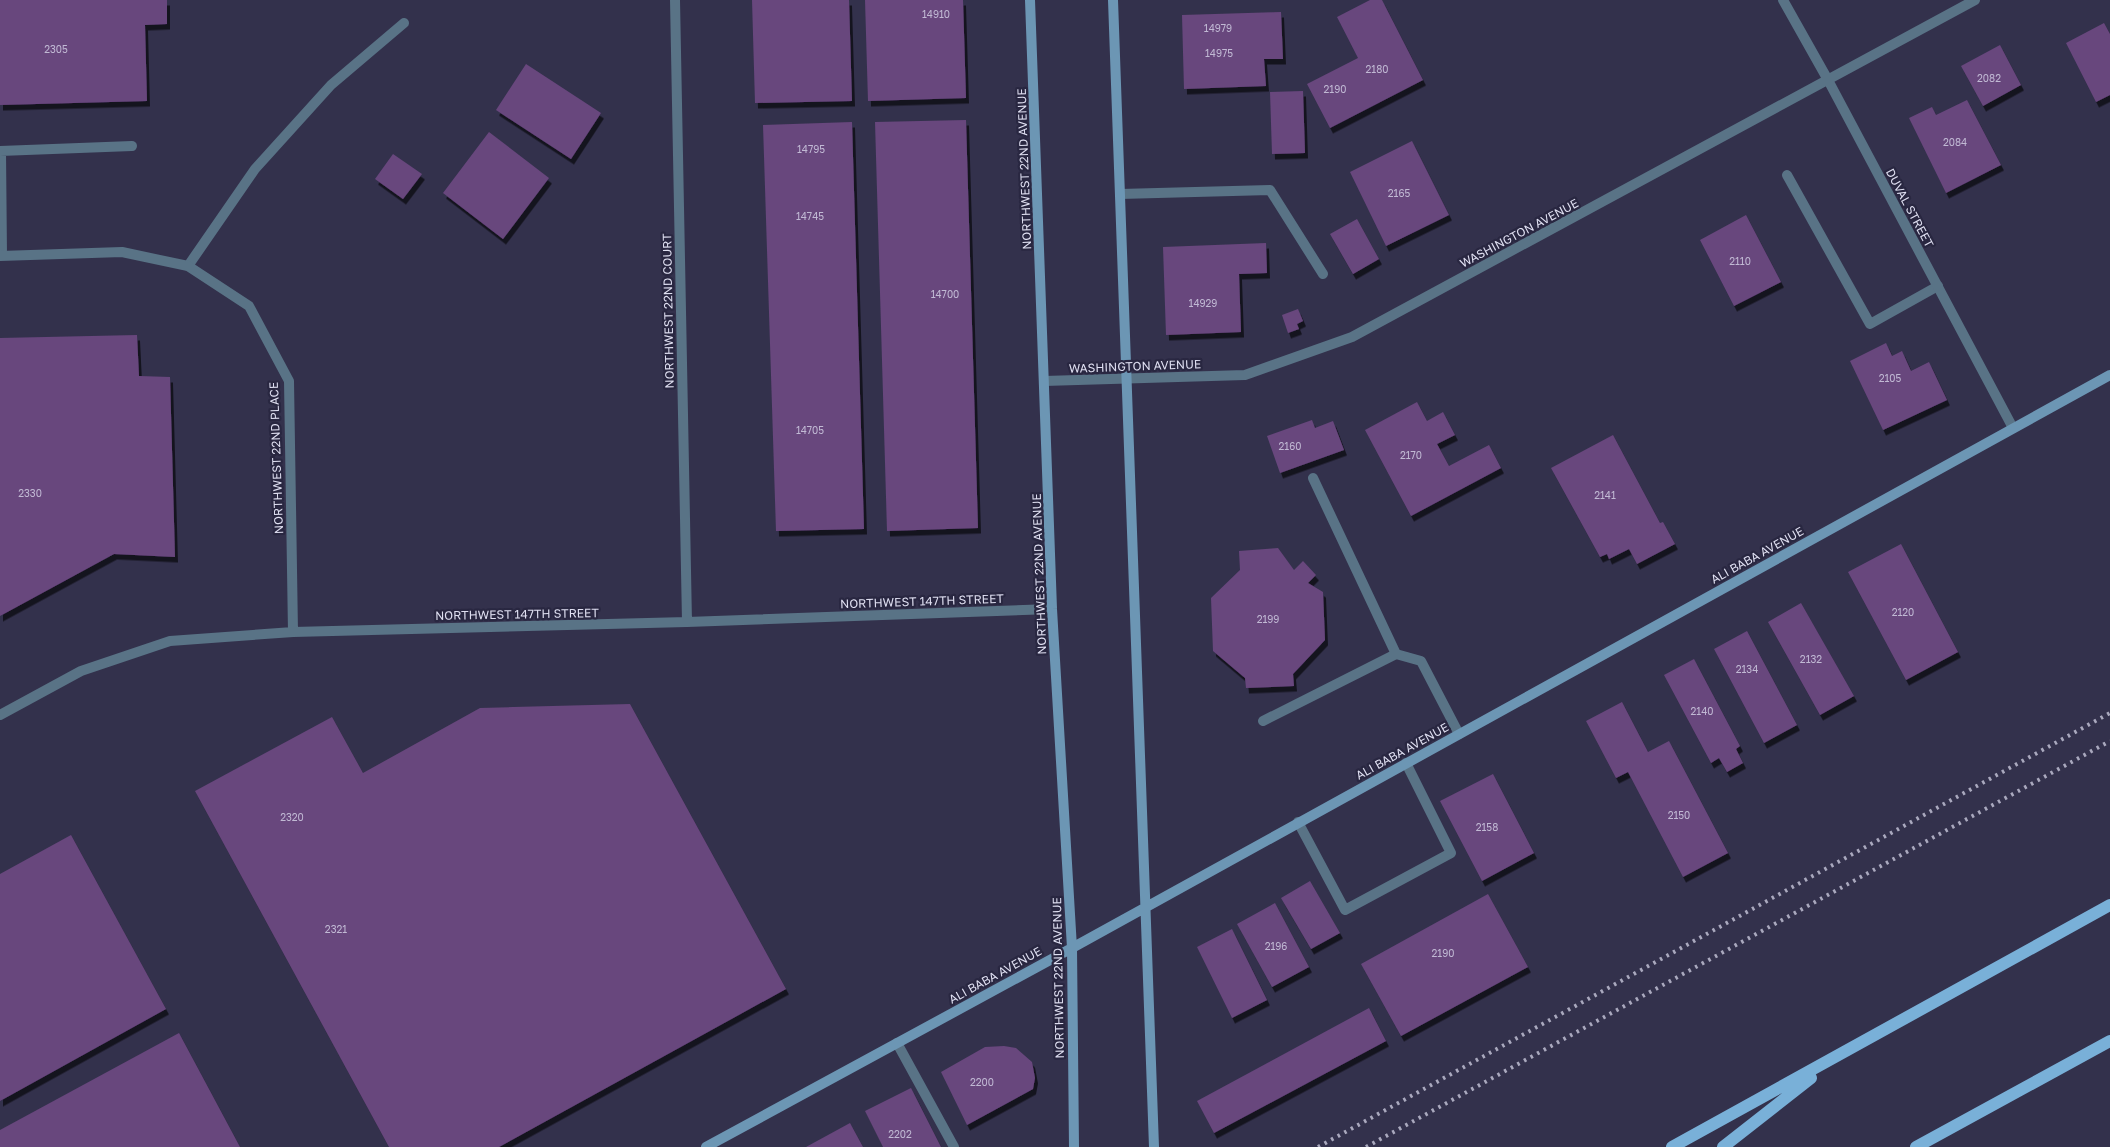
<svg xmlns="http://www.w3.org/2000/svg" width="2110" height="1147" viewBox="0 0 2110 1147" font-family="'Golos Text',sans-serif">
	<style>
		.building { fill: #68467d; filter: url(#shadow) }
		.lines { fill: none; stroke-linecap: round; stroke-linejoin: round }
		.lane { stroke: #597386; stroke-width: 10 }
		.street { stroke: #597386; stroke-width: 10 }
		.secondary { stroke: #6c96b4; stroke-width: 10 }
		.primary { stroke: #79b0d8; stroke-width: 12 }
		.rail { stroke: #aaa9be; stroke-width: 4; stroke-dasharray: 2.5 5; stroke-linecap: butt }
		.labels { text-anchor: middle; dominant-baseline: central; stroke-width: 4.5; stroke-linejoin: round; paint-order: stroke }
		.number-label { font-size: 10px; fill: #c1b9d4 }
		.street-label { font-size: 12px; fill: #dfdff1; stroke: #292741 }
	</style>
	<defs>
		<filter id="shadow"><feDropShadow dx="3" dy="5.5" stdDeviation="0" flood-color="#0009"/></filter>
	</defs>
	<rect width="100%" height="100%" fill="#33314c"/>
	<!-- building -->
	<path class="building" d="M0 0H167V24L145 25 147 101 0 105Z
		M752 0H849L852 101 755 103Z
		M865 0H963L966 98 868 101Z
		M1370 0H1382L1423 80 1330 128 1307 84 1358 58 1337 17Z
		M1281 12 1283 59H1264L1266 86 1184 89 1182 15Z
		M2104 23 2110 34V95L2096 102 2066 43Z
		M2000 45 2021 85 1983 106 1961 66Z
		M526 64 601 113 571 159 496 110Z
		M1303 91 1305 153 1272 154 1270 92Z
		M1967 100 2001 165 1946 193 1909 118 1932 107 1936 115Z
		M966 120 978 528 887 531 875 122Z
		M852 122 864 529 776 531 763 125Z
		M489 132 549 178 503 239 443 193Z
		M1412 141 1449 215 1386 246 1350 172Z
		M393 154 422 174 403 199 375 179Z
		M1746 215 1781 282 1734 306 1700 240Z
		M1357 219 1379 259 1353 274 1330 234Z
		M1266 243 1267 273 1239 274 1241 332 1166 335 1163 247Z
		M1298 309 1303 321 1297 324 1299 329 1288 333 1282 315Z
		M137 335 139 376 170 377 175 557 114 554 0 616V338Z
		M1886 343 1892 356 1902 351 1911 371 1929 362 1947 400 1883 430 1850 361Z
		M1417 402 1427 421 1443 412 1455 435 1437 444 1449 466 1489 445 1501 468 1411 516 1365 430Z
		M1312 420 1315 428 1333 421 1344 450 1280 473 1267 436Z
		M1613 435 1660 523 1663 522 1675 544 1637 564 1629 549 1609 559 1607 554 1600 557 1551 468Z
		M1901 544 1958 652 1906 680 1848 572Z
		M1278 548 1294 570 1303 561 1316 575 1308 583 1323 592 1325 640 1293 674 1294 686 1246 688 1245 678 1213 651 1211 598 1240 570 1239 551Z
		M1801 603 1854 696 1820 715 1768 622Z
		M1747 631 1797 725 1764 743 1714 649Z
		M1694 659 1740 746 1736 749 1743 763 1727 772 1719 758 1711 763 1664 675Z
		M1622 702 1648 752 1669 741 1728 853 1683 877 1628 772 1616 778 1586 721Z
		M630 704 786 989 499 1147H389L195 791 332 717 363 773 480 708Z
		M1493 774 1534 853 1482 881 1440 801Z
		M71 835 166 1009 0 1101V874Z
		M1310 881 1340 933 1311 949 1281 898Z
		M1488 894 1528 967 1401 1036 1361 964Z
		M1275 903 1309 967 1272 987 1237 924Z
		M1232 929 1267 1000 1232 1018 1197 947Z
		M1369 1008 1386 1041 1214 1133 1197 1101Z
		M179 1033 240 1147H0V1130Z
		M1004 1046 1016 1048 1032 1062 1035 1078 1033 1089 967 1125 941 1072 985 1047Z
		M911 1088 941 1147H883L865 1111Z
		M850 1123 863 1147H806Z"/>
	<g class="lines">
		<!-- lane -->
		<path class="lane" d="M0 151 132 146
			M1 151 2 255
			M1787 175 1870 324 1938 286
			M1120 194 1270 190 1323 274
			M188 266 255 169 331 85 404 23
			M1396 654 1421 661 1459 734
			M1263 721 1396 654 1313 478
			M1298 822 1345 910 1451 853 1406 763
			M897 1043 954 1147"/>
		<!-- street -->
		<path class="street" d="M675 0 687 622
			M1783 0 1828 80 2013 428
			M0 256 122 252 188 266 249 306 289 381 293 632
			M1044 381 1245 375 1352 337 1975 0
			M0 715 81 671 170 641 293 632 687 622 1052 609"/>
		<!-- secondary -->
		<path class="secondary" d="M1030 0 1052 609 1072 948 1074 1147
			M1113 0 1154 1147
			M706 1147 1072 948 2110 375"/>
		<!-- primary -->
		<path class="primary" d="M1672 1147 2110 905
			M1723 1147 1811 1078
			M1916 1147 2110 1041"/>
		<!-- rail -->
		<path class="rail" d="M1318 1147 2110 713
			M1366 1147 2110 741"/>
	</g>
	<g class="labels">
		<!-- number labels -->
		<g class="number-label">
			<text x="936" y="14">14910</text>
			<text x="1218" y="28">14979</text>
			<text x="56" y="49">2305</text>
			<text x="1219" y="53">14975</text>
			<text x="1377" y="69">2180</text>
			<text x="1989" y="78">2082</text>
			<text x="1335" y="89">2190</text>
			<text x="1955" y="142">2084</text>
			<text x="811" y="149">14795</text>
			<text x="1399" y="193">2165</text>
			<text x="810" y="216">14745</text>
			<text x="1740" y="261">2110</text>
			<text x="945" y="294">14700</text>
			<text x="1203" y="303">14929</text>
			<text x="1890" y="378">2105</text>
			<text x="810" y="430">14705</text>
			<text x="1290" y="446">2160</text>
			<text x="1411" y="455">2170</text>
			<text x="30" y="493">2330</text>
			<text x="1605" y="495">2141</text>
			<text x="1903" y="612">2120</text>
			<text x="1268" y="619">2199</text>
			<text x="1811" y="659">2132</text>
			<text x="1747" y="669">2134</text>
			<text x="1702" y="711">2140</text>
			<text x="1679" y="815">2150</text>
			<text x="292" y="817">2320</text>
			<text x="1487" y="827">2158</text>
			<text x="336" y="929">2321</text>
			<text x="1276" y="946">2196</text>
			<text x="1443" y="953">2190</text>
			<text x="982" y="1082">2200</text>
			<text x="900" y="1134">2202</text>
		</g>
		<!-- street labels -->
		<g class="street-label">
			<text transform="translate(1024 169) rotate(-92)">NORTHWEST 22ND AVENUE</text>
			<text transform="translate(1910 208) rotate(62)">DUVAL STREET</text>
			<text transform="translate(1519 233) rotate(-28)">WASHINGTON AVENUE</text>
			<text transform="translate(668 311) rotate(-91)">NORTHWEST 22ND COURT</text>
			<text transform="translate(1135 366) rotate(-2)">WASHINGTON AVENUE</text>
			<text transform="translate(276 458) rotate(-92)">NORTHWEST 22ND PLACE</text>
			<text transform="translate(1757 555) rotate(-29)">ALI BABA AVENUE</text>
			<text transform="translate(1039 574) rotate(-92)">NORTHWEST 22ND AVENUE</text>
			<text transform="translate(922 601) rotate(-2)">NORTHWEST 147TH STREET</text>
			<text transform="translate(517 614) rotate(-1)">NORTHWEST 147TH STREET</text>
			<text transform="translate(1402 751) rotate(-29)">ALI BABA AVENUE</text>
			<text transform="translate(995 975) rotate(-29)">ALI BABA AVENUE</text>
			<text transform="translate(1058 978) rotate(-91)">NORTHWEST 22ND AVENUE</text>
		</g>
	</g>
</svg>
